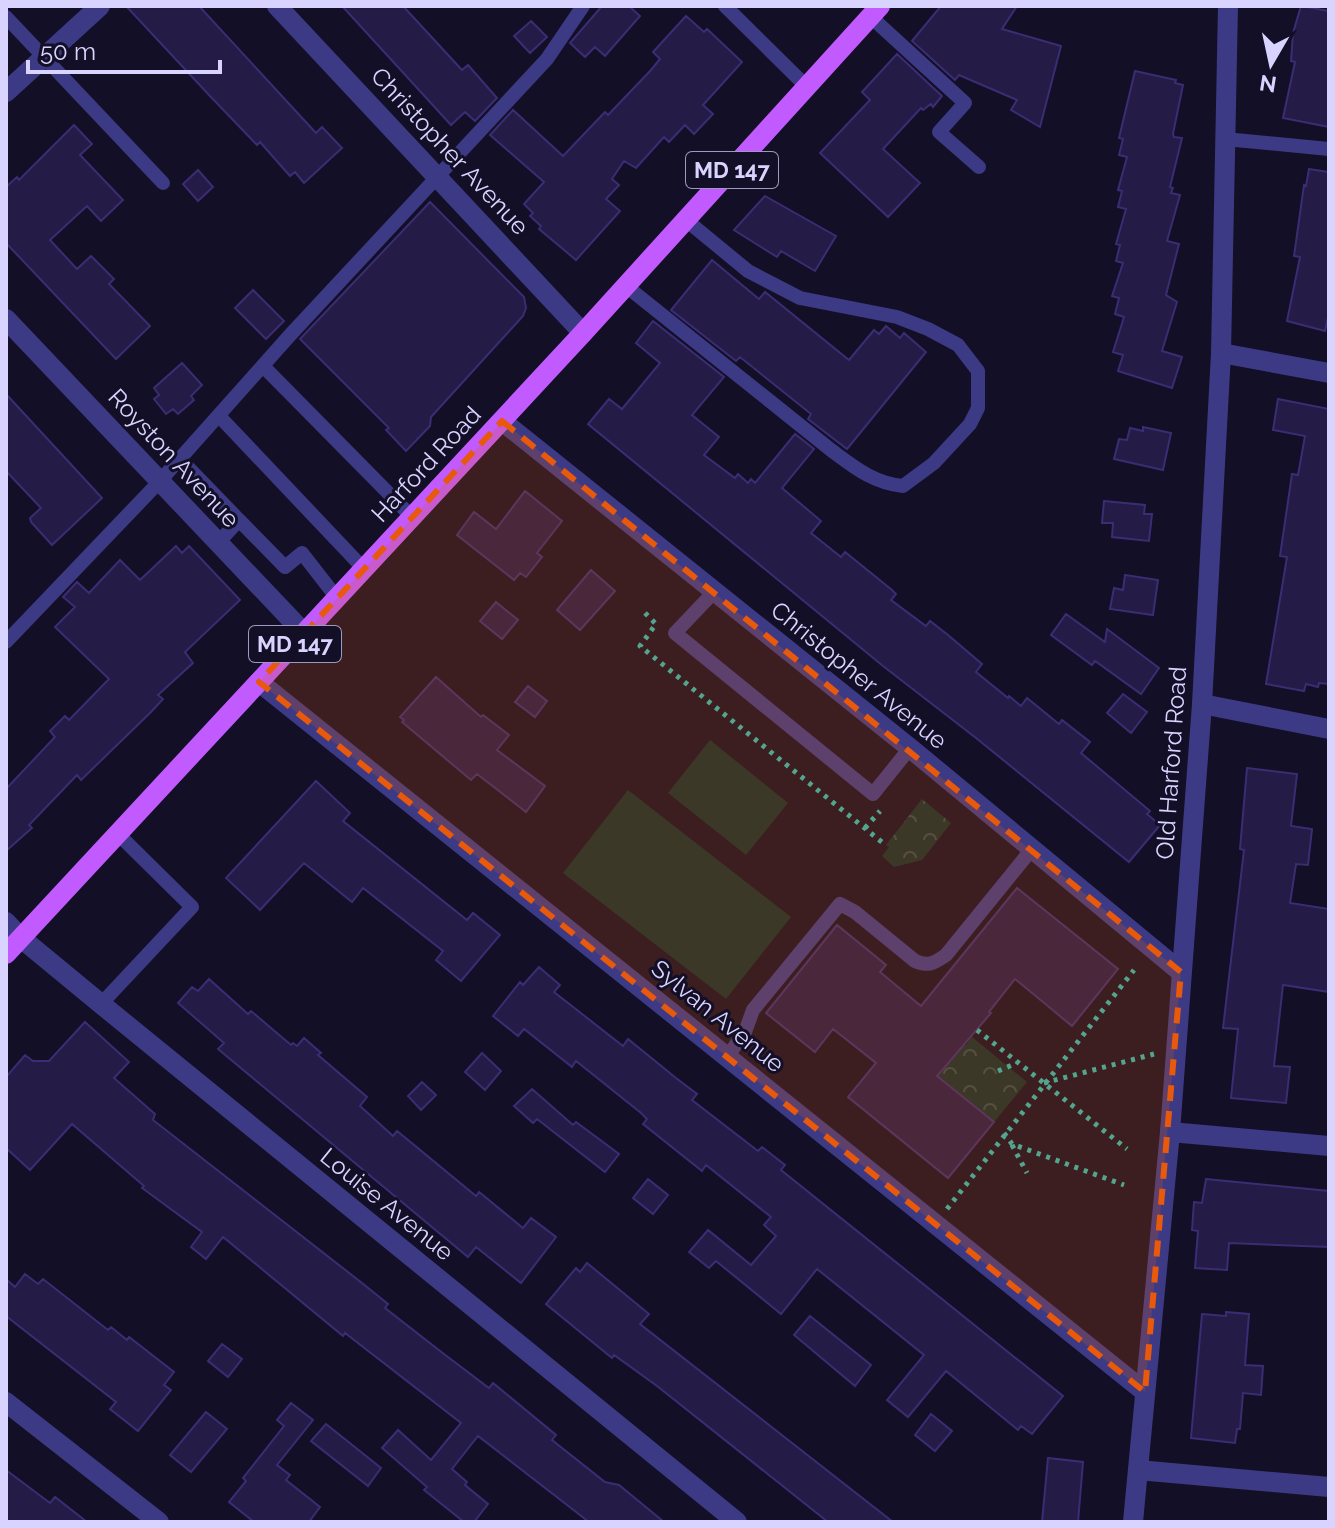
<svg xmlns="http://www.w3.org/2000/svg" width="1335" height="1528" viewBox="0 0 1335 1528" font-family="Raleway,sans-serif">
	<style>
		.park { fill: url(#park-crowns) }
		.garden { fill: #12302f }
		.building { fill: #241b47; stroke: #3b2d73; stroke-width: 2 }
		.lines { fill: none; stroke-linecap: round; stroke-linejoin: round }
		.path { stroke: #2fb8b0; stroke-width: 5; stroke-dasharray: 4 6; stroke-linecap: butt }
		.service { stroke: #3d3a85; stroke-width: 14 }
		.minor { stroke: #3d3a85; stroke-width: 20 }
		.tertiary { stroke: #3d3a85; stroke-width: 20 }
		.primary { stroke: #c25bff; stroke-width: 20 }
		.marked { fill: #e8590c; fill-opacity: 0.2; stroke: #e8590c; stroke-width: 6; stroke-dasharray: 16 10; stroke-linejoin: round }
		.labels { text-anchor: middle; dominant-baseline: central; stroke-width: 6; stroke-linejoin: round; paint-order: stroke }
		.shield { fill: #130f26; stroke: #9e99be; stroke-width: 2 }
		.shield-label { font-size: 22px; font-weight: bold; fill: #d9d4ff }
		.street-label { font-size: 24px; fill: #d9d4ff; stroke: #130f26 }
	</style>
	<defs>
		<pattern id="park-crowns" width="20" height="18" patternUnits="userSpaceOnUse" patternTransform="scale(2)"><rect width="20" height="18" fill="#12302f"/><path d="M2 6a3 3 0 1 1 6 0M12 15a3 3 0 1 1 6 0" fill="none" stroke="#344d4e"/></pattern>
	</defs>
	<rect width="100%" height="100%" fill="#130f26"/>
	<!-- park -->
	<path class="park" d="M922 799 951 823 922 860 894 867 882 856 889 847 886 845Z
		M972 1037 1027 1082 994 1122 927 1068 963 1043 966 1045Z"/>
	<!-- garden -->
	<path class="garden" d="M710 740 788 803 746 855 668 793Z
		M628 790 791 917 726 999 563 873Z"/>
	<!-- building -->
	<path class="building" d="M126 6H199L316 133 322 127 342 148 304 183 295 172 290 176 260 142 257 145 209 95Z
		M342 6H403L462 70 468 65 497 98 475 121 465 112 451 125Z
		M602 6H629L640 16 605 56 595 47 585 57 570 43Z
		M941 6H1017L1002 29 1061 46 1040 127 1011 110 1017 100 959 75 955 80 912 41Z
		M1301 6 1329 11V127L1283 118 1295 62 1291 61 1293 33Z
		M686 16 704 32 707 29 742 62 703 105 713 114 694 134 685 125 669 142 664 137 636 168 624 161 612 179 619 185 606 199 620 211 576 260 539 229 541 226 530 216 533 213 524 204 544 182 490 135 513 110 563 156 605 112 608 115 651 70 660 59 653 52Z
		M531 21 547 37 530 53 514 36Z
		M897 54 942 96 933 107 931 104 923 110 921 108 883 149 920 183 888 217 820 153 870 100 862 92Z
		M1135 71 1176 80 1175 83 1183 85 1173 134 1174 137 1182 138 1170 187 1173 188 1171 193 1180 195 1167 241 1179 244 1166 295 1177 302 1162 351 1182 357 1172 388 1118 371 1123 355 1113 352 1124 317 1115 314 1119 298 1112 296 1123 263 1116 261 1120 245 1116 244 1126 209 1118 207 1122 191 1118 190 1127 157 1119 155 1123 139 1119 138Z
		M74 125 92 144 80 155 123 200 101 221 87 206 50 240 77 269 91 256 114 279 109 284 150 326 116 359 6 243V187L17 177 19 180Z
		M1309 169 1329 172V312L1325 331 1287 321 1300 257 1294 256 1304 185 1306 186Z
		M198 170 213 187 198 201 183 184Z
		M765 196 836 236 815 271 781 251 777 257 734 230Z
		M430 202 524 297 526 308 523 316 431 417 430 426 406 451 386 430 389 428 300 339Z
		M712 260 759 299 765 292 849 360 874 330 879 334 886 326 900 338 904 333 926 352 847 449 808 419 811 414 740 357 736 361 671 310Z
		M253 290 284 321 266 339 235 308Z
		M653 321 724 377 692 415 719 437 704 455 735 478 738 474 748 483 751 479 755 483 795 434 814 449 782 488 821 521 811 533 841 557 845 552 892 590 896 594 891 600 926 626 930 621 948 635 982 664 976 672 1008 698 1009 696 1021 706 1027 698 1059 724 1062 720 1090 742 1081 753 1150 811 1147 814 1160 825 1129 862 976 738 883 666 588 424 609 399 622 409 660 363 636 343Z
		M182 363 202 385 191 396 194 400 178 414 173 409 166 414 154 399 159 395 154 388Z
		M6 394 102 498 52 545 31 522 30 518 41 508 6 471Z
		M1278 399 1329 409V684L1319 683 1318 687 1306 684 1304 691 1266 684 1287 557 1280 556 1292 474 1298 475 1305 436 1273 430Z
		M1143 427 1171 433 1163 470 1114 459 1119 439 1127 440 1130 428 1143 431Z
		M525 491 562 521 537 553 542 557 526 577 520 573 514 580 457 535 474 512 496 529Z
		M1104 501 1145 505 1144 514H1152L1149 541 1112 537 1113 523H1102Z
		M176 546 182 553 189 546 240 600 185 652 193 663 158 695 163 699 151 712 81 780 77 775 29 825 32 828 6 851V789L55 737 50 731 65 716 69 720 109 679 55 627 75 607 63 597 77 582 89 593 120 560 140 580Z
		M591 570 615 591 580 630 557 610Z
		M1125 575 1158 580 1153 615 1110 609 1114 588 1123 590Z
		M496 602 518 620 502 639 480 621Z
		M1066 614 1105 642 1107 629 1159 668 1141 694 1095 661 1092 665 1051 635Z
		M436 677 481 717 483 715 509 735 497 750 545 786 526 812 477 774 471 780 402 722 404 720 400 717Z
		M528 686 547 701 535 717 515 702Z
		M1123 694 1147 712 1131 733 1107 713Z
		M1247 768 1297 774 1291 826 1312 829 1308 865 1296 864 1290 903 1329 909V992L1283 985 1274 1066 1290 1067 1286 1103 1231 1098 1238 1029 1223 1028 1244 850 1240 849Z
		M316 781 350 813 343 821 467 920 473 913 500 935 461 981 436 960 443 951 363 888 352 902 304 863 260 910 226 878Z
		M1017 888 1118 969 1072 1026 1015 979 989 1012 991 1013 937 1076 994 1122 948 1178 848 1097 876 1063 833 1029 815 1052 766 1013 837 925 886 965 880 972 921 1006Z
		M539 967 560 985 554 992 623 1046 628 1039 676 1078 697 1094 692 1100 758 1151 762 1147 785 1165 781 1170 1063 1396 1032 1434 1021 1426 1018 1430 946 1371 908 1417 887 1400 924 1355 817 1269 781 1314 716 1261 709 1268 689 1252 708 1230 751 1265 776 1236 764 1225 771 1217 706 1165 702 1171 643 1124 647 1119 641 1113 576 1061 572 1067 524 1029 518 1036 493 1016 520 982 523 985Z
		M209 979 248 1014 251 1011 291 1045 293 1043 297 1046 304 1038 321 1053 318 1055 367 1097 360 1106 393 1136 397 1131 476 1196 479 1192 523 1228 531 1218 556 1237 521 1283 476 1247 468 1257 218 1049 224 1043 178 1003 192 987 198 991Z
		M85 1022 129 1062 114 1078 155 1114 153 1120 362 1283 388 1304 385 1308 444 1354 489 1388 493 1383 556 1435 552 1440 605 1482 619 1485 664 1522H589L478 1436 452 1469 467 1482 465 1485 488 1504 474 1522H464L424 1490 427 1487 382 1448 398 1430 431 1460 461 1423 345 1333 343 1336 223 1237 206 1259 191 1247 202 1232 142 1188 144 1186 72 1124 30 1170 6 1148V1077L25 1055 33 1061H49Z
		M482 1053 501 1071 485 1090 465 1072Z
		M422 1082 436 1095 421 1110 408 1096Z
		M532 1089 573 1125 576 1122 619 1154 605 1172 537 1119 533 1123 514 1106Z
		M648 1179 668 1195 653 1214 633 1198Z
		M1206 1179 1329 1191V1247L1229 1243 1227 1270 1195 1268 1198 1231 1192 1230 1194 1202 1202 1203Z
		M587 1263 649 1314 640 1324 893 1522H828L657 1386 614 1355 612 1358 546 1304 576 1268 580 1272Z
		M25 1274 38 1284 43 1279 108 1330 111 1327 127 1340 129 1337 174 1372 164 1385 171 1390 138 1431 110 1409 116 1402 6 1316V1279L15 1287Z
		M1226 1312 1249 1314 1245 1365 1263 1366 1261 1395 1243 1393 1240 1429H1237L1235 1443 1191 1438 1202 1314 1226 1316Z
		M810 1316 871 1365 855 1386 794 1335Z
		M222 1344 242 1359 228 1377 208 1361Z
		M291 1403 313 1420 277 1465 290 1475 286 1480 320 1507 309 1522H254L229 1502 246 1481 243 1478 284 1426 277 1420Z
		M206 1412 227 1429 191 1472 170 1455Z
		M931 1414 952 1431 935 1451 915 1435Z
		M326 1424 381 1468 368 1486 311 1441Z
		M1048 1458 1083 1462 1078 1522H1042Z
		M6 1470 50 1503 55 1497 87 1522H6Z"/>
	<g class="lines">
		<!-- path -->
		<path class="path" d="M645 613 656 624 640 646 883 843
			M865 828 880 811
			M977 1030 1127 1149
			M998 1071 1017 1063
			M1044 1083 1154 1054
			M1004 1133 1012 1144 1124 1185
			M1012 1145 1027 1173
			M947 1209 1134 970"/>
		<!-- service -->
		<path class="service" d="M725 6 807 87
			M6 17 163 183
			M871 17 965 103 939 132 979 167
			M1225 139 1329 149
			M626 286 831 450C854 467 873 483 903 486L934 463 970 424 978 408V371L958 345 928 329 897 317 800 298 748 271 686 220
			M263 366 412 517
			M219 416 364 569
			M180 459 239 520
			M218 543 239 520 285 567 302 553 337 598
			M714 592 675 633 873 794 910 748
			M6 642 160 481 291 334 547 59 583 6
			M101 1004 192 907 118 834
			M727 1057 745 1032 753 1010 840 904 855 912 915 961C929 967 934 963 946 955L1032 849"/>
		<!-- minor -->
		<path class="minor" d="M277 6 583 333
			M6 92 100 6
			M6 319 304 633
			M1221 353 1329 373
			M502 421 910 748 1181 972
			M259 682 1145 1392
			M1202 704 1329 729
			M6 922 21 938 101 1004 737 1522
			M1170 1132 1329 1146
			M6 1402 159 1522
			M1138 1470 1329 1487"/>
		<!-- tertiary -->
		<path class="tertiary" d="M1133 1522 1170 1132 1202 704 1221 353 1228 6"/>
		<!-- primary -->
		<path class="primary" d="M6 954 583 333 880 6"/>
	</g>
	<!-- marked area -->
	<path class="marked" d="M502 421 1181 972 1145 1392 259 682Z"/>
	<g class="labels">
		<!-- shield labels -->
		<g class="shield">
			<rect x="686" y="152" width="92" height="36" rx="6"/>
			<rect x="249" y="626" width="92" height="36" rx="6"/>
		</g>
		<g class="shield-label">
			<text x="732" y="170">MD 147</text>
			<text x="295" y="644">MD 147</text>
		</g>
		<!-- street labels -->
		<g class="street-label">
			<text transform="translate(450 151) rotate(47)">Christopher Avenue</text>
			<text transform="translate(174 458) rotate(47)">Royston Avenue</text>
			<text transform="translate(426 464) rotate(-47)">Harford Road</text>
			<text transform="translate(859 675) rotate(39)">Christopher Avenue</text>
			<text transform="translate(1171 763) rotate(-86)">Old Harford Road</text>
			<text transform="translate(718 1016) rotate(39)">Sylvan Avenue</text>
			<text transform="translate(387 1204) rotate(39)">Louise Avenue</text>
		</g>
	</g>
	<!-- border -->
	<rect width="1335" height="1528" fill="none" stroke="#d9d4ff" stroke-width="16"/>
	<!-- north arrow -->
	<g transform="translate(1271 64) rotate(189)" stroke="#130f26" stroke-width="6" paint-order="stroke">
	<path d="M0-6L14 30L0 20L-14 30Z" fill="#d9d4ff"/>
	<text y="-12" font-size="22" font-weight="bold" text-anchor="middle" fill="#d9d4ff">N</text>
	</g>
	<!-- scale -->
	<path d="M28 60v12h192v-12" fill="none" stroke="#d9d4ff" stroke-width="4"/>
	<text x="40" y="60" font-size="24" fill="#d9d4ff" stroke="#130f26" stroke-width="6" paint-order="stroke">50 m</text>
</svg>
